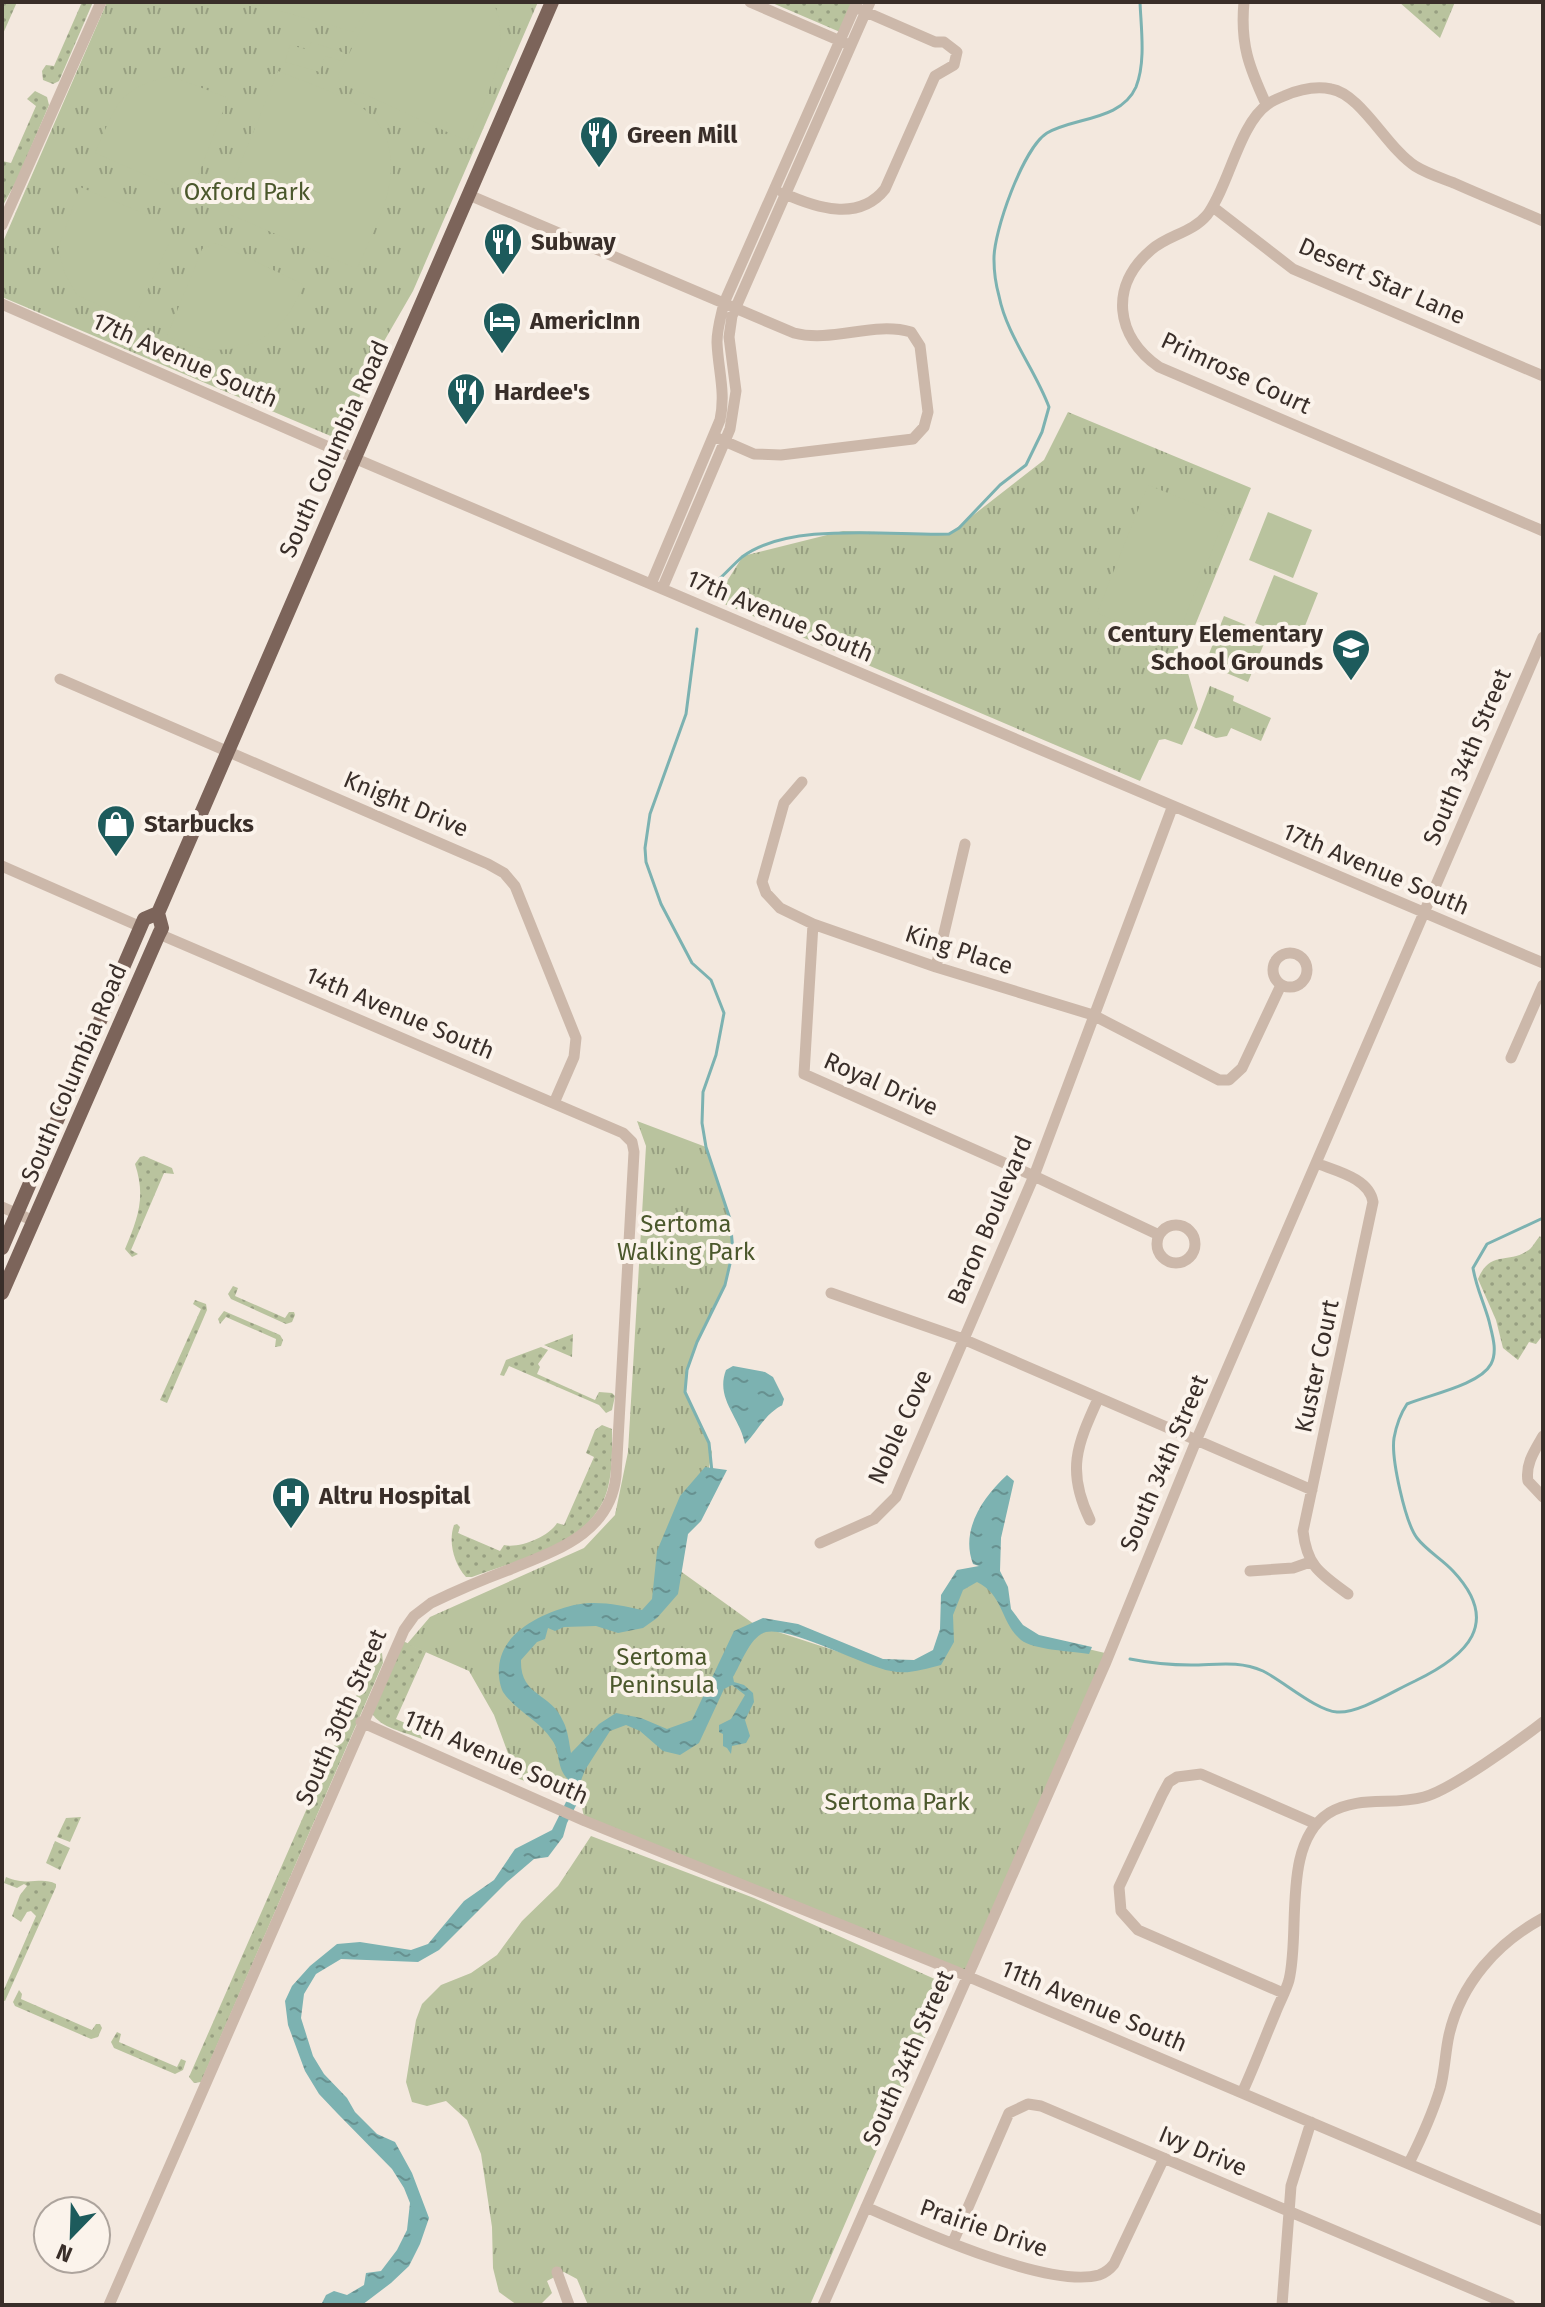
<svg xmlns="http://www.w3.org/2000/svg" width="1545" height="2307" viewBox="0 0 1545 2307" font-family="'Fira Sans',sans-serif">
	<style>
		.grass { fill: url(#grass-dots) }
		.park { fill: url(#park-tufts) }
		.pitch { fill: #b9c39e }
		.water { fill: url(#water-ripples) }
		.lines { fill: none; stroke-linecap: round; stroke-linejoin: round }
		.stream { stroke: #7cb2b1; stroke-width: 3 }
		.minor { stroke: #ccb8aa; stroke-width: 11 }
		.major { stroke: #7c645a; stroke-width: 14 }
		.labels { text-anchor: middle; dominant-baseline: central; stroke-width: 8; stroke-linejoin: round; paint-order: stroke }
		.poi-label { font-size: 24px; font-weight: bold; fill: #392e29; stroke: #fbf3eb; text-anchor: start }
		.park-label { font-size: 24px; fill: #4b582c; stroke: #fbf3eb }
		.street-label { font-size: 24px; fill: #392e29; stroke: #fbf3eb }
	</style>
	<defs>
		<pattern id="grass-dots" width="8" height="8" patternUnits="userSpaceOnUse" patternTransform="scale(2)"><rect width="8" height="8" fill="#b9c39e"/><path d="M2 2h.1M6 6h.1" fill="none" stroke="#979f81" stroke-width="1.8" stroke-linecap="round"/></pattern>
		<pattern id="park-tufts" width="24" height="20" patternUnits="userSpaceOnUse" patternTransform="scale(2)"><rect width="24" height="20" fill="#b9c39e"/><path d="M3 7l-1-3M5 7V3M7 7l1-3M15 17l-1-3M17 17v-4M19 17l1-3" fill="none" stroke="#979f81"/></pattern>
		<pattern id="water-ripples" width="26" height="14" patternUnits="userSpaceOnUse" patternTransform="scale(2)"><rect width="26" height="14" fill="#7cb2b1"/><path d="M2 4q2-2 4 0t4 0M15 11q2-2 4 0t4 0" fill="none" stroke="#679190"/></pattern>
	</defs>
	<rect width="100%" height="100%" fill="#f3e8de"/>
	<!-- grass -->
	<path class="grass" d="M2 2H17L2 36Z
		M82 2H93L59 81 53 84 43 80 42 71 46 65 54 66Z
		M770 2H816L819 4 821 2H853L840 32Z
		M1399 2H1455L1440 38Z
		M35 91 47 97 49 105 17 180 2 207V161L11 163 36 106 27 99Z
		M144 1156 172 1168 174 1174 164 1173 131 1250 138 1254 132 1257 125 1249C138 1218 146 1197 135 1164L140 1157Z
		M1540 1236 1543 1241V1335L1536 1344 1529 1342 1518 1360 1503 1348 1496 1320 1478 1279C1490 1250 1507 1264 1527 1251 1532 1249 1536 1240 1540 1236Z
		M233 1286 238 1288 235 1296 285 1318 289 1312H294L295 1315 292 1322 286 1324 231 1299 228 1294Z
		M195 1300 206 1304 207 1310 167 1403 160 1400 201 1309 193 1304Z
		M224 1311 280 1335 283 1340 281 1346 275 1347 276 1339 226 1317 220 1324 218 1319Z
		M573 1334 572 1357 544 1345Z
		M541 1347 548 1350 538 1364 540 1367 537 1374 595 1400 599 1392 612 1393 615 1396 612 1410 606 1413 599 1405 509 1366 504 1376 500 1375 506 1360Z
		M602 1425 612 1429C612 1449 613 1471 607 1491 590 1546 520 1559 472 1577H466C454 1564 448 1542 454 1525L457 1524 460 1527 458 1533 500 1551 504 1545C519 1549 550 1536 557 1523L564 1525 594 1457 586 1453 595 1430Z
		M403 1641 426 1652 396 1719 421 1730 422 1739C405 1732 380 1728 372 1713Z
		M376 1651 382 1653 383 1663 201 2082 194 2083 189 2077Z
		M81 1817 70 1842 57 1837 66 1818Z
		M55 1841 70 1848 60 1870 46 1863Z
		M6 1877C29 1887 40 1876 56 1884V1887L5 2001 2 2000V1994L36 1916 31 1911 27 1912 21 1922 12 1916 20 1895 27 1886 24 1884 17 1888 4 1883Z
		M19 1990 22 1994 21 1999 92 2030 96 2024H100L102 2028 98 2037 91 2039 15 2006 13 2002Z
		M117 2032 121 2034 119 2042 177 2067 181 2059 186 2061 183 2070 175 2074 114 2048 111 2042Z"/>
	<!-- park -->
	<path class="park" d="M107 2H538L413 291 383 343 345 430 338 437H333L2 297V244Z
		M1068 412 1251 488 1183 655 1198 709 1182 745 1165 739 1159 740 1140 781 715 600 743 556 843 531 949 534 1044 460Z
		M1210 686 1234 696 1233 701 1271 718 1261 741 1231 728 1227 736 1216 738 1194 728Z
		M637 1121 706 1147 731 1224 732 1247 725 1285 697 1342 687 1370 685 1392 712 1452 702 1504 665 1560 754 1624 882 1666 934 1658 958 1577 987 1572 1011 1617 1033 1636 1105 1653 969 1976 585 1821 575 1776 568 1798 517 1778 494 1715 469 1671 407 1644 430 1617 584 1548 615 1515 628 1452 646 1146Z
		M591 1836 754 1898 948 1985 810 2305H588L577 2279 564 2272 547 2281 552 2293 542 2303 517 2305 499 2292 493 2268 492 2227 481 2154 467 2120 446 2101 427 2106 412 2102 406 2082 416 2020 422 2004 441 1985 471 1973 497 1955 522 1921 558 1886Z"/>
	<!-- pitch -->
	<path class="pitch" d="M249 2H368L354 32Z
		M375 2H493C515 48 485 99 467 141L342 84 338 76Z
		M311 42 345 53 342 61 325 56 320 72 285 62 290 45 309 50Z
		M278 71C302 81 358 99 373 117 413 163 377 223 357 269L229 214 225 202Z
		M171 76 228 98 196 181 176 188 95 153C117 105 116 89 171 76Z
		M80 187 162 221 170 241 133 321 77 295 65 274 58 249Z
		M216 243 303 284C283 346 224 366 167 336L202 249Z
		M1148 485 1226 516 1174 644 1097 613Z
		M1268 512 1312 530 1293 578 1249 560Z
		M1274 575 1318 593 1299 641 1255 623Z
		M1224 616 1268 634 1248 682 1205 664Z"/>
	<!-- water -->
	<path class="water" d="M733 1366 765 1372 773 1377 784 1399C781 1409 784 1403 776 1409 762 1419 757 1432 745 1444 740 1417 715 1399 726 1370Z
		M705 1467 727 1470 701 1521 688 1534 678 1594 657 1618 643 1628 618 1633 596 1626 564 1627 555 1631 548 1628 545 1639 537 1642 521 1660C520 1697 551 1692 563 1721 568 1730 569 1743 571 1753L599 1724 616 1713 641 1718 667 1729 692 1720 734 1631 763 1618 798 1624 883 1659 914 1660 933 1650 940 1629 941 1595 957 1570 979 1566 973 1564C960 1530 983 1497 1007 1475L1014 1481 1001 1538 1000 1571 1008 1587 1011 1609 1023 1625 1039 1635 1092 1647 1089 1654C1072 1651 1033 1650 1021 1640 1000 1622 1004 1595 977 1582L963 1590 953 1615 954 1642 941 1665C924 1669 908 1675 891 1671 863 1666 790 1626 766 1632 750 1636 741 1664 733 1677L734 1682 744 1685 753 1693 754 1702 745 1720 750 1736 746 1743 732 1746 731 1754 727 1748 723 1746V1734L719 1732V1725L731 1719 745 1695 732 1685 724 1689 699 1743 680 1755 663 1751 640 1731 626 1725 610 1731 585 1770 580 1783 583 1792 567 1823 563 1837 548 1857 534 1859 507 1882 439 1950 418 1962 341 1959 316 1974 304 1994 301 2018 313 2056 324 2074 347 2098 355 2112 377 2134 395 2142 412 2173 429 2218 420 2244 409 2266 391 2283 362 2305H321L326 2295 334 2291 347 2295 364 2285 366 2273 381 2271 397 2250 407 2230 410 2203 404 2188 392 2169 337 2113 319 2094 305 2071 288 2025 285 2001 292 1986 310 1966 337 1944 360 1942 411 1950 428 1944 464 1901 494 1880 515 1849 552 1830 568 1798V1779C556 1768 561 1752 552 1740 540 1721 516 1711 503 1692 500 1686 498 1675 499 1668 501 1632 542 1613 574 1605 596 1600 621 1605 642 1610L652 1599 657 1551 680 1496Z"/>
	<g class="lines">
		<!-- stream -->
		<path class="stream" d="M715 583C724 575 733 565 742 557 789 521 892 536 949 534L959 528 1000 485 1026 465 1042 432 1049 407C1035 369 1007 336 999 296 996 285 994 272 994 260 993 233 1023 148 1047 133 1074 117 1121 121 1136 87 1146 62 1141 28 1140 2
			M697 629 686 714 650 814 645 848 646 862 661 904 692 963 711 980 724 1013 716 1055 703 1092 702 1123 706 1147 730 1219 733 1251 725 1285 697 1342 687 1370 685 1392 709 1443 712 1472
			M1130 1659C1150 1663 1171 1665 1191 1665 1216 1665 1238 1660 1263 1671 1283 1681 1317 1711 1337 1712 1358 1714 1395 1690 1415 1681 1467 1656 1502 1623 1453 1571 1442 1559 1427 1551 1417 1538 1405 1522 1391 1458 1394 1438 1396 1427 1401 1413 1407 1404 1428 1395 1480 1385 1491 1364 1498 1351 1492 1334 1489 1321 1484 1303 1476 1287 1473 1268L1487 1244 1543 1218"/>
		<!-- minor -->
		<path class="minor" d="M750 2 845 43
			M1244 2C1240 44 1249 67 1266 104
			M783 193C816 208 859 222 885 189L935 76 954 65 957 52 944 42H935L859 9
			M469 195 794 333C833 343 873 321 911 332L920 346 928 412 924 427 913 439 781 455 754 454 715 437
			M1213 207 1293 269 1543 376
			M1543 221C1513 208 1483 196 1454 183 1441 178 1426 173 1415 166 1387 148 1361 94 1331 89 1316 86 1298 90 1284 96 1279 98 1272 101 1268 104 1239 124 1229 186 1207 215 1192 233 1168 235 1151 250 1109 286 1115 336 1159 367L1543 531
			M2 225 101 2
			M2 304 354 458 1543 963
			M651 584 720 420C726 392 718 370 717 342 717 329 721 316 724 303L857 2
			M662 589 730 429 736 391 729 337 732 316 870 2
			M60 679 488 864 504 873 515 886 576 1038 574 1057 554 1103
			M802 782 784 803 762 882 766 893 780 908 813 924 936 967 1093 1015 1219 1080H1229L1242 1068 1281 985
			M2 866 141 927
			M813 924 804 1074 1034 1176 1159 1235
			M1273 970a17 17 0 1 1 34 0a17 17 0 1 1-34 0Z
			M936 967 965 844
			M1511 1058 1543 985
			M1316 1163C1336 1171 1369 1178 1373 1202L1303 1531C1307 1567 1321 1574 1348 1594
			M2 1207 34 1221
			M1157 1244a19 19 0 1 1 38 0a19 19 0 1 1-38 0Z
			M831 1293 963 1339 1312 1490
			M1528 1481C1525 1464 1535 1450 1543 1436
			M1528 1481 1543 1497
			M1090 1520C1066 1471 1077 1445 1098 1399
			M820 1543 874 1519 896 1497 1034 1176 1172 808
			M1250 1571 1293 1568 1310 1562
			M361 1722 585 1821 955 1971 1543 2221
			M1283 1993 1138 1930 1121 1911 1119 1887 1162 1795 1169 1782 1177 1777 1201 1774 1316 1824
			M1242 2093C1254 2067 1264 2040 1275 2014 1279 2003 1286 1991 1289 1980 1301 1931 1281 1844 1329 1813 1359 1795 1392 1806 1424 1797 1451 1790 1520 1740 1543 1722
			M1409 2163C1421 2139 1432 2115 1440 2089 1445 2071 1445 2053 1449 2035 1461 1983 1497 1943 1543 1918
			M866 2207C916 2229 1048 2289 1099 2275 1105 2273 1110 2269 1114 2264L1164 2158
			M953 2242 1009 2113 1028 2104 1041 2106 1510 2305
			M557 2272 569 2305
			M109 2305 404 1630 414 1616 431 1603C458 1590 484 1579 511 1569 557 1550 610 1533 616 1476L634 1152 632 1142 623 1133 159 934
			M823 2305 1106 1662 1196 1441 1543 637
			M1282 2305 1291 2186 1311 2122"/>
		<!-- major -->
		<path class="major" d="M2 1248 144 919 158 913
			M2 1293 159 934 162 928 158 913 552 2"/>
	</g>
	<!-- icons -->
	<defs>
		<g id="restaurant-pin" transform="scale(2)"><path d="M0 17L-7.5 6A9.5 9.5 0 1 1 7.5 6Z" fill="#1d5b5c" stroke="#fbf3eb"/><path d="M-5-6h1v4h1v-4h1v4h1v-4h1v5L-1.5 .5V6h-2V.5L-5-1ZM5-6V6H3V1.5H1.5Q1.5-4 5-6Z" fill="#fff"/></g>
		<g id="hotel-pin" transform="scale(2)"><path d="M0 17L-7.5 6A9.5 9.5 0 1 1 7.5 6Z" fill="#1d5b5c" stroke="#fbf3eb"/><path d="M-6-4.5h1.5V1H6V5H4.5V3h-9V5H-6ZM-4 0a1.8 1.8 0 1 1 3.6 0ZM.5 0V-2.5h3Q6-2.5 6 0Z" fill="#fff"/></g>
		<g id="school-pin" transform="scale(2)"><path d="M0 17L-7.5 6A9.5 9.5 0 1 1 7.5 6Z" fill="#1d5b5c" stroke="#fbf3eb"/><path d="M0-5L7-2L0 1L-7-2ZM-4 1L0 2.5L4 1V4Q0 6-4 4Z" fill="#fff"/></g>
		<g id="shop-pin" transform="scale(2)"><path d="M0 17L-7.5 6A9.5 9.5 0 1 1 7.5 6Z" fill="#1d5b5c" stroke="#fbf3eb"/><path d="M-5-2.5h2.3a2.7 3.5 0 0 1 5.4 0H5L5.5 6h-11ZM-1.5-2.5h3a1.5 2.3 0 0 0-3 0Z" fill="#fff"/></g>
		<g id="hospital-pin" transform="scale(2)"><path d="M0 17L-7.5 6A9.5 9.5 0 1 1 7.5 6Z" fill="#1d5b5c" stroke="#fbf3eb"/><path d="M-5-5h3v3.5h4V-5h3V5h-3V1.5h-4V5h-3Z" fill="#fff"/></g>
	</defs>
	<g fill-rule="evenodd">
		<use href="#restaurant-pin" x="599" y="135"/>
		<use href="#restaurant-pin" x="503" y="242"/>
		<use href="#hotel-pin" x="502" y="321"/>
		<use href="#restaurant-pin" x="466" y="392"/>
		<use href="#school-pin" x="1351" y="648"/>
		<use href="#shop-pin" x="116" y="824"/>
		<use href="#hospital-pin" x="291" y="1496"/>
	</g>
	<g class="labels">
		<!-- poi labels -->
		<g class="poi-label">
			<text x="627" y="135">Green Mill</text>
			<text x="531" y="242">Subway</text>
			<text x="530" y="321">AmericInn</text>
			<text x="494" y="392">Hardee's</text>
			<text x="1323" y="634" text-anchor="end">Century Elementary<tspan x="1323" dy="28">School Grounds</tspan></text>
			<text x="144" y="824">Starbucks</text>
			<text x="319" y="1496">Altru Hospital</text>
		</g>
		<!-- park labels -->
		<g class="park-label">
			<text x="247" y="192">Oxford Park</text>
			<text x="686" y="1224">Sertoma<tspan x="686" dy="28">Walking Park</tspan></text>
			<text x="662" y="1657">Sertoma<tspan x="662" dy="28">Peninsula</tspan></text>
			<text x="897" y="1802">Sertoma Park</text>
		</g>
		<!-- street labels -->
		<g class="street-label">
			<text transform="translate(1382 281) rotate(24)">Desert Star Lane</text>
			<text transform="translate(185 360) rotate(24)">17th Avenue South</text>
			<text transform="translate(1236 373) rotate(25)">Primrose Court</text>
			<text transform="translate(334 449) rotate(-66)">South Columbia Road</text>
			<text transform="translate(780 616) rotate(23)">17th Avenue South</text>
			<text transform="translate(1467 757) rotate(-67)">South 34th Street</text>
			<text transform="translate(406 804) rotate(23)">Knight Drive</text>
			<text transform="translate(1376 869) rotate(23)">17th Avenue South</text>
			<text transform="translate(959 950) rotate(18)">King Place</text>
			<text transform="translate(400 1013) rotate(23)">14th Avenue South</text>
			<text transform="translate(74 1073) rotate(-67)">South Columbia Road</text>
			<text transform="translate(881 1084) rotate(24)">Royal Drive</text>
			<text transform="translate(990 1220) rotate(-67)">Baron Boulevard</text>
			<text transform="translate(1317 1366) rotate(-78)">Kuster Court</text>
			<text transform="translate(900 1427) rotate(-66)">Noble Cove</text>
			<text transform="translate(1164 1463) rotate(-67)">South 34th Street</text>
			<text transform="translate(341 1717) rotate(-66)">South 30th Street</text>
			<text transform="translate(496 1757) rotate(24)">11th Avenue South</text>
			<text transform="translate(1094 2006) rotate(23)">11th Avenue South</text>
			<text transform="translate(908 2058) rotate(-66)">South 34th Street</text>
			<text transform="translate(1203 2151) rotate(23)">Ivy Drive</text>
			<text transform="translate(984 2228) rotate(19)">Prairie Drive</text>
		</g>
	</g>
	<!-- border -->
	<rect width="1545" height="2307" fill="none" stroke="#392e29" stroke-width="8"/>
	<!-- north arrow -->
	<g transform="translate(72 2235) rotate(203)"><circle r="38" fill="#fbf3eb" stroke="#ada49d" stroke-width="2"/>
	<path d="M0-6L14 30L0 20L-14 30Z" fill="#1d5b5c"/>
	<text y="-12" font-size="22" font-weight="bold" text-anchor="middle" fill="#392e29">N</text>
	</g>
</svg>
